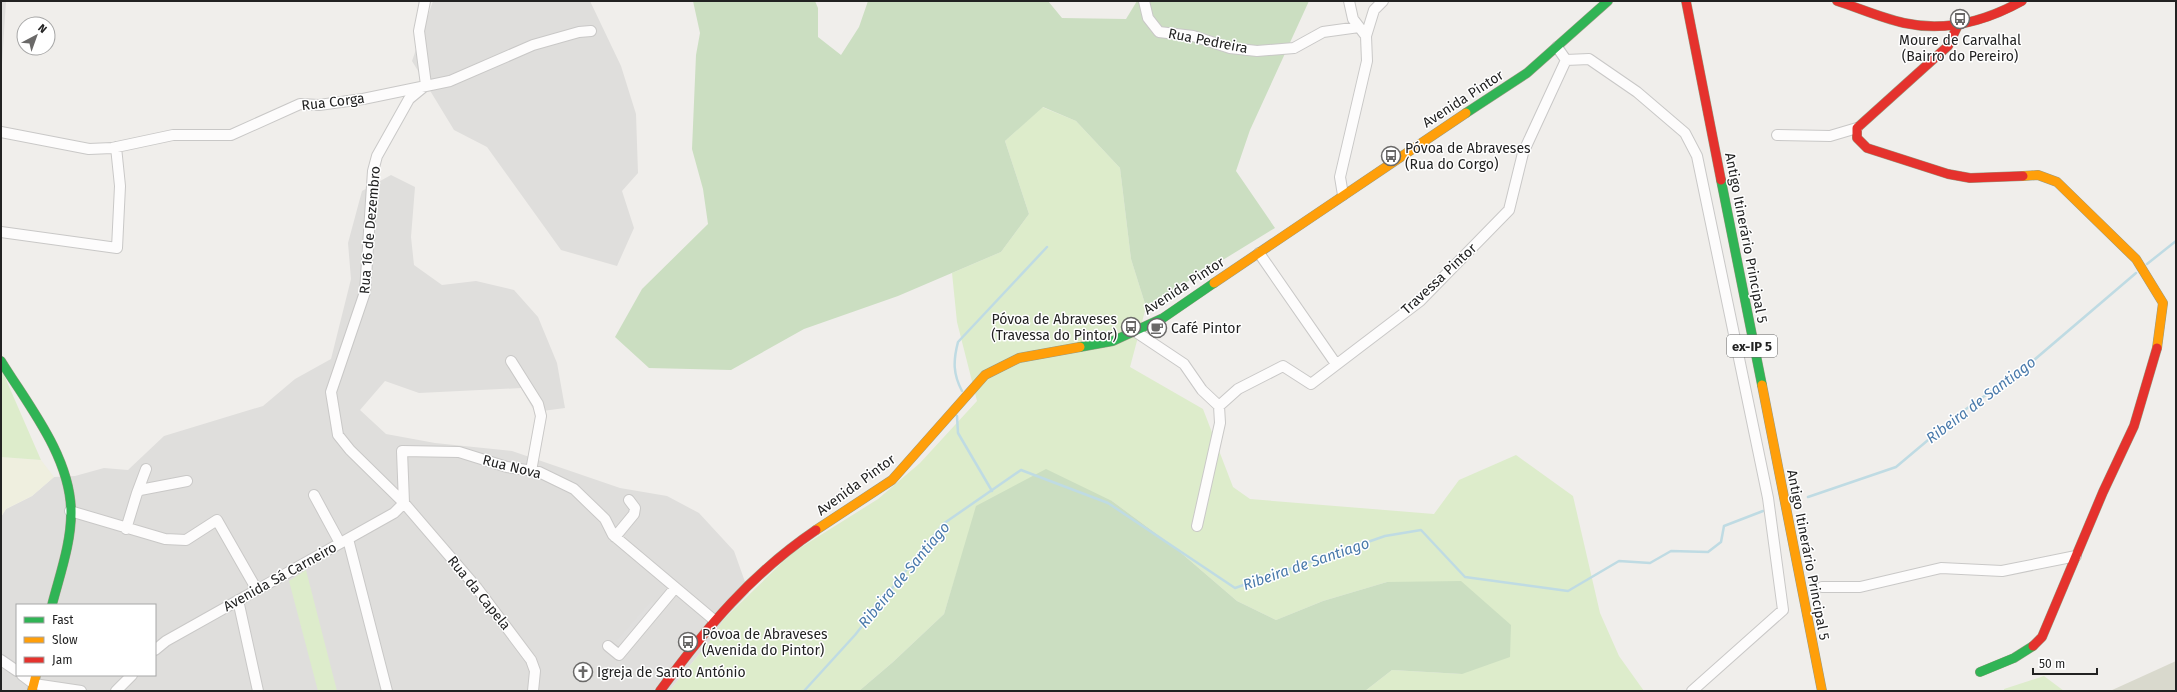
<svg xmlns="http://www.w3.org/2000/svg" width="2177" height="692" viewBox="0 0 2177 692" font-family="'Fira Sans',sans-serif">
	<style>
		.residential { fill: #dfdedc; fill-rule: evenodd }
		.construction { fill: #d9d9cd }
		.farmland { fill: #efefdf }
		.grass { fill: #ddeccb }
		.forest { fill: #cbdec1 }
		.parking { fill: #e0dfde }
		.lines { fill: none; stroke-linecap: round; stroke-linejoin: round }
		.stream { stroke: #bfdbe3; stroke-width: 2.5 }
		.street-casing { stroke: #c9c8c7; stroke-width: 12 }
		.fast-casing { stroke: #999a82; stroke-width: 10 }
		.slow-casing { stroke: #999a82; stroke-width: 10 }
		.jam-casing { stroke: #999a82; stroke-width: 10 }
		.street { stroke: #fdfcfc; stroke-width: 10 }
		.fast { stroke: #30b455; stroke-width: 9 }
		.slow { stroke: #ff9f0a; stroke-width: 9 }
		.jam { stroke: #e5322d; stroke-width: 9 }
		.labels { text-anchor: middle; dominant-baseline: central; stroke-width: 3; stroke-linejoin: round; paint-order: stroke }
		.shield { fill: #fff; stroke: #646464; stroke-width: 1 }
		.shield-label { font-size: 13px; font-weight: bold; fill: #222 }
		.poi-label { font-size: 14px; fill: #222; stroke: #fff; text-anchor: start }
		.street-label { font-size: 14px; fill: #222; stroke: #fff }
		.water-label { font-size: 15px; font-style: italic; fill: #4a7aab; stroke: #fff }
	</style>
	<rect width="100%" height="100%" fill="#f0eeeb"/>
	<!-- residential -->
	<path class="residential" d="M1 1H6L1 80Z
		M433 1H590L621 66 636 114 638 173 622 191 634 228 617 266 561 250 487 147 454 130 412 61Z
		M391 175 415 187 411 237 414 265 442 285 476 281 514 290 538 317 557 363 565 408 535 412 521 388 419 393 385 381 360 410 386 434 435 443 512 451 620 488 667 496 699 513 734 551 749 593 724 619 710 641 669 691H1V517L6 509 32 496 54 477 75 476 104 468 128 470 164 436 263 406 295 379 331 359 351 279 348 243 362 191ZM17 605H155V675H17Z"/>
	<!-- construction -->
	<path class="construction" d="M2176 661V691H2110Z"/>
	<!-- farmland -->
	<path class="farmland" d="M1 457 41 460 54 477 32 496 6 509 1 517Z"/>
	<!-- grass -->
	<path class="grass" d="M1042 107 1076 121 1120 168 1131 259 1146 307 1130 367 1203 409 1233 487 1250 499 1434 514 1459 480 1516 455 1573 496 1600 613 1619 656 1644 691H1365L1392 670 1462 674 1387 582 1323 601 1276 620 1237 601 1173 546 1112 501 959 565 944 614 893 662 859 691H669L710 641 724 619 792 553 878 499 920 463 977 401 957 322 952 273 1001 252 1029 214 1005 141Z
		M1 368 41 460 1 457Z
		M306 570 337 691H318L289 581Z
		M2044 676 2064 691H2004V689Z"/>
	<!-- forest -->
	<path class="forest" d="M693 1H815L818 8V37L841 55 859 27 868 1H1048L1062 18 1126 19 1137 1H1309L1250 130 1236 171 1275 228 1146 307 1131 259 1120 168 1076 121 1043 107 1005 141 1029 214 1001 252 898 296 804 329 731 370 649 368 615 337 642 289 708 224 703 189 692 149 696 55 700 33Z
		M1046 469 1112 501 1173 546 1237 601 1276 620 1323 601 1387 582 1461 581 1511 625 1510 657 1462 674 1392 670 1365 691H859L893 662 944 614 976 506Z"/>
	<!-- parking -->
	<path class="parking" d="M651 601 655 605 621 644 617 640Z"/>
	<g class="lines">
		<!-- stream -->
		<path class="stream" d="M2147 264 2176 241
			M962 391C953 374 953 361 958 342L1047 247
			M957 416 958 433 992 491
			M1808 497 1896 467 1959 414 2027 366 2136 273
			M804 691 855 635 943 524 1021 470 1108 503 1235 588 1385 536 1421 530 1465 577 1568 591 1619 561 1650 563 1671 551 1708 552 1721 542 1724 526 1763 511"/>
		<!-- street casing -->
		<g class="street-casing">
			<path id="street" d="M425 1 419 31 426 85
				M1144 1 1148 18 1159 32 1193 36 1230 48 1257 51 1294 48 1323 32 1359 27
				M1366 36 1374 10 1383 1
				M1566 60 1589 59 1637 92 1685 133 1697 156 1768 498 1783 610 1692 691
				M426 85 409 99 377 156 373 171 365 292 331 392 338 435 350 450 404 503 477 588 531 660 535 671 533 691
				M1 132 89 149 112 148 173 135H231L300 104 319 105 363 99 450 81 533 45 579 32 591 31
				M1777 135 1830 136 1857 128
				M1343 195 1340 177 1367 61 1366 36 1353 19 1349 1
				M1 232 117 248 120 186 116 147
				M1259 253 1336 364
				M1136 332 1184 364 1202 390 1219 406 1220 423 1197 526
				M511 361 538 404 541 416 531 471
				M1219 406 1238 389 1283 366 1311 384 1420 301 1509 210 1523 153 1566 60 1557 47
				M137 493 146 469
				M314 495 340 543
				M404 503 402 451 459 452 507 467 539 472 574 489 605 519 613 535 714 620
				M70 511 165 539 186 540 217 520 257 590
				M126 529 137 493 140 490 187 481
				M615 537 634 514 635 508 629 500
				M348 539 387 691
				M1822 587H1860L1941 568 2002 571 2076 556
				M238 600 258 691
				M608 646 619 655 675 588
				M155 650 166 641 394 513 404 503
				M1 660 17 671
				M22 675 34 684 81 691
				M116 691 132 675"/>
		</g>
		<!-- fast casing -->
		<g class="fast-casing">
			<path id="fast" d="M1466 113 1527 73 1608 1
				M1721 180 1762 385
				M1080 347 1113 341 1163 318 1214 283
				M1 361C28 405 69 455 71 509 72 541 60 574 52 605
				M1980 672 2014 658 2033 646"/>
		</g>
		<!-- slow casing -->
		<g class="slow-casing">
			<path id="slow" d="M2023 176 2038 175 2057 182 2136 259 2163 303 2157 348
				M1214 283 1466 113
				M1762 385 1822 691
				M816 530 892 480 985 375 1019 358 1080 347
				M32 691 36 675"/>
		</g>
		<!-- jam casing -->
		<g class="jam-casing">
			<path id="jam" d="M1686 1 1721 180
				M1837 1C1859 8 1881 18 1904 23 1945 32 1986 21 2022 1
				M1958 25 1948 46 1857 128V138L1867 148 1948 174 1970 178 2023 176
				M2033 646 2042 637 2103 492 2134 426 2157 348
				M660 691C706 628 751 574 816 530"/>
		</g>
		<!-- street -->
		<use href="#street" class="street"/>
		<!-- fast -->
		<use href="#fast" class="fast"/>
		<!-- slow -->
		<use href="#slow" class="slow"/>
		<!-- jam -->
		<use href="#jam" class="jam"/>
	</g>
	<!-- icons -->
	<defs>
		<g id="bus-ring" transform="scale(1)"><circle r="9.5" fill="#fff" stroke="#6a6968" stroke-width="1.5"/><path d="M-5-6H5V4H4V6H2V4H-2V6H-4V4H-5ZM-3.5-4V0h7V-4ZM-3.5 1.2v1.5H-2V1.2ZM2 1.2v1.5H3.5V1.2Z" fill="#6a6968"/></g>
		<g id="cafe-ring" transform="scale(1)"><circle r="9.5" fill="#fff" stroke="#6a6968" stroke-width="1.5"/><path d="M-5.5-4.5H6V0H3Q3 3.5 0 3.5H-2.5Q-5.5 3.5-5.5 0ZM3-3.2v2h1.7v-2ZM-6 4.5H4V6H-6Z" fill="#6a6968"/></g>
		<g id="church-ring" transform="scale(1)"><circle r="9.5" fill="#fff" stroke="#6a6968" stroke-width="1.5"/><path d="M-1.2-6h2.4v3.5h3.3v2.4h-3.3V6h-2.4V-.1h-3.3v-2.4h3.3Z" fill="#6a6968"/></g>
	</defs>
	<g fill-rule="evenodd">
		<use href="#bus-ring" x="1960" y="19"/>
		<use href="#bus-ring" x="1391" y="156"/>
		<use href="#bus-ring" x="1131" y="327"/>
		<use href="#cafe-ring" x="1157" y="328"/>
		<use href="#bus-ring" x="688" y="642"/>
		<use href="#church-ring" x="583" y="672"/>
	</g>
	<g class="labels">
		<!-- shield labels -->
		<rect class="shield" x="1727" y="335" width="50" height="22" rx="3"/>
		<g class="shield-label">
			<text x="1752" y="346">ex-IP 5</text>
		</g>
		<!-- poi labels -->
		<g class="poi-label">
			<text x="1960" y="40" text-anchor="middle">Moure de Carvalhal<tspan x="1960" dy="16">(Bairro do Pereiro)</tspan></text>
			<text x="1405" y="148">Póvoa de Abraveses<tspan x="1405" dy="16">(Rua do Corgo)</tspan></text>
			<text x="1117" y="319" text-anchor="end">Póvoa de Abraveses<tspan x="1117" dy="16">(Travessa do Pintor)</tspan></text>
			<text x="1171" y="328">Café Pintor</text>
			<text x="702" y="634">Póvoa de Abraveses<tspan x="702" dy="16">(Avenida do Pintor)</tspan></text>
			<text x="597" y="672">Igreja de Santo António</text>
		</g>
		<!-- street labels -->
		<g class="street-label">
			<text transform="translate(1208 41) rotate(11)">Rua Pedreira</text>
			<text transform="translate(1463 99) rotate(-33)">Avenida Pintor</text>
			<text transform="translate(333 102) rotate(-7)">Rua Corga</text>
			<text transform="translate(370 230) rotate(-85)">Rua 16 de Dezembro</text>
			<text transform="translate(1746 238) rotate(79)">Antigo Itinerário Principal 5</text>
			<text transform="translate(1439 279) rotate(-43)">Travessa Pintor</text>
			<text transform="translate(1184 286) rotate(-33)">Avenida Pintor</text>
			<text transform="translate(512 467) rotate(14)">Rua Nova</text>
			<text transform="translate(856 485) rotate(-36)">Avenida Pintor</text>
			<text transform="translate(1808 555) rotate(79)">Antigo Itinerário Principal 5</text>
			<text transform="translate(280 577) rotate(-29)">Avenida Sá Carneiro</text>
			<text transform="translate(479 593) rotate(51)">Rua da Capela</text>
		</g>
		<!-- water labels -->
		<g class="water-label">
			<text transform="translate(1981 400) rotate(-37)">Ribeira de Santiago</text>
			<text transform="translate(1306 564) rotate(-19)">Ribeira de Santiago</text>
			<text transform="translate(904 575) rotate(-50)">Ribeira de Santiago</text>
		</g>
	</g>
	<!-- border -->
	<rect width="2177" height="692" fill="none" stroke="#222222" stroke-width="4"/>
	<!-- legend -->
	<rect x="16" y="604" width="140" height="72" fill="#ffffff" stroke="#a7a7a7"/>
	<rect x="24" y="617" width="20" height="6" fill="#30b455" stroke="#a7a7a7"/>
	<text x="52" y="624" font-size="12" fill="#222222">Fast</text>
	<rect x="24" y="637" width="20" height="6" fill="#ff9f0a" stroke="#a7a7a7"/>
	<text x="52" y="644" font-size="12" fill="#222222">Slow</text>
	<rect x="24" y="657" width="20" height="6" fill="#e5322d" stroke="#a7a7a7"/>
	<text x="52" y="664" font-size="12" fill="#222222">Jam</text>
	<!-- north arrow -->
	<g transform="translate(36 36) rotate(41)"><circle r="19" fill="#ffffff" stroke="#a7a7a7"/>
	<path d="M0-3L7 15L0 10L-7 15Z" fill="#6a6968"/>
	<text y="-6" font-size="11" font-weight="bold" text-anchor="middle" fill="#222222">N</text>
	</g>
	<!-- scale -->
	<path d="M2033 668v6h64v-6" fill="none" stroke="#222222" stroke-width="2"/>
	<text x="2039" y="668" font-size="12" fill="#222222" stroke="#ffffff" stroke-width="3" paint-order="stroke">50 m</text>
</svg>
